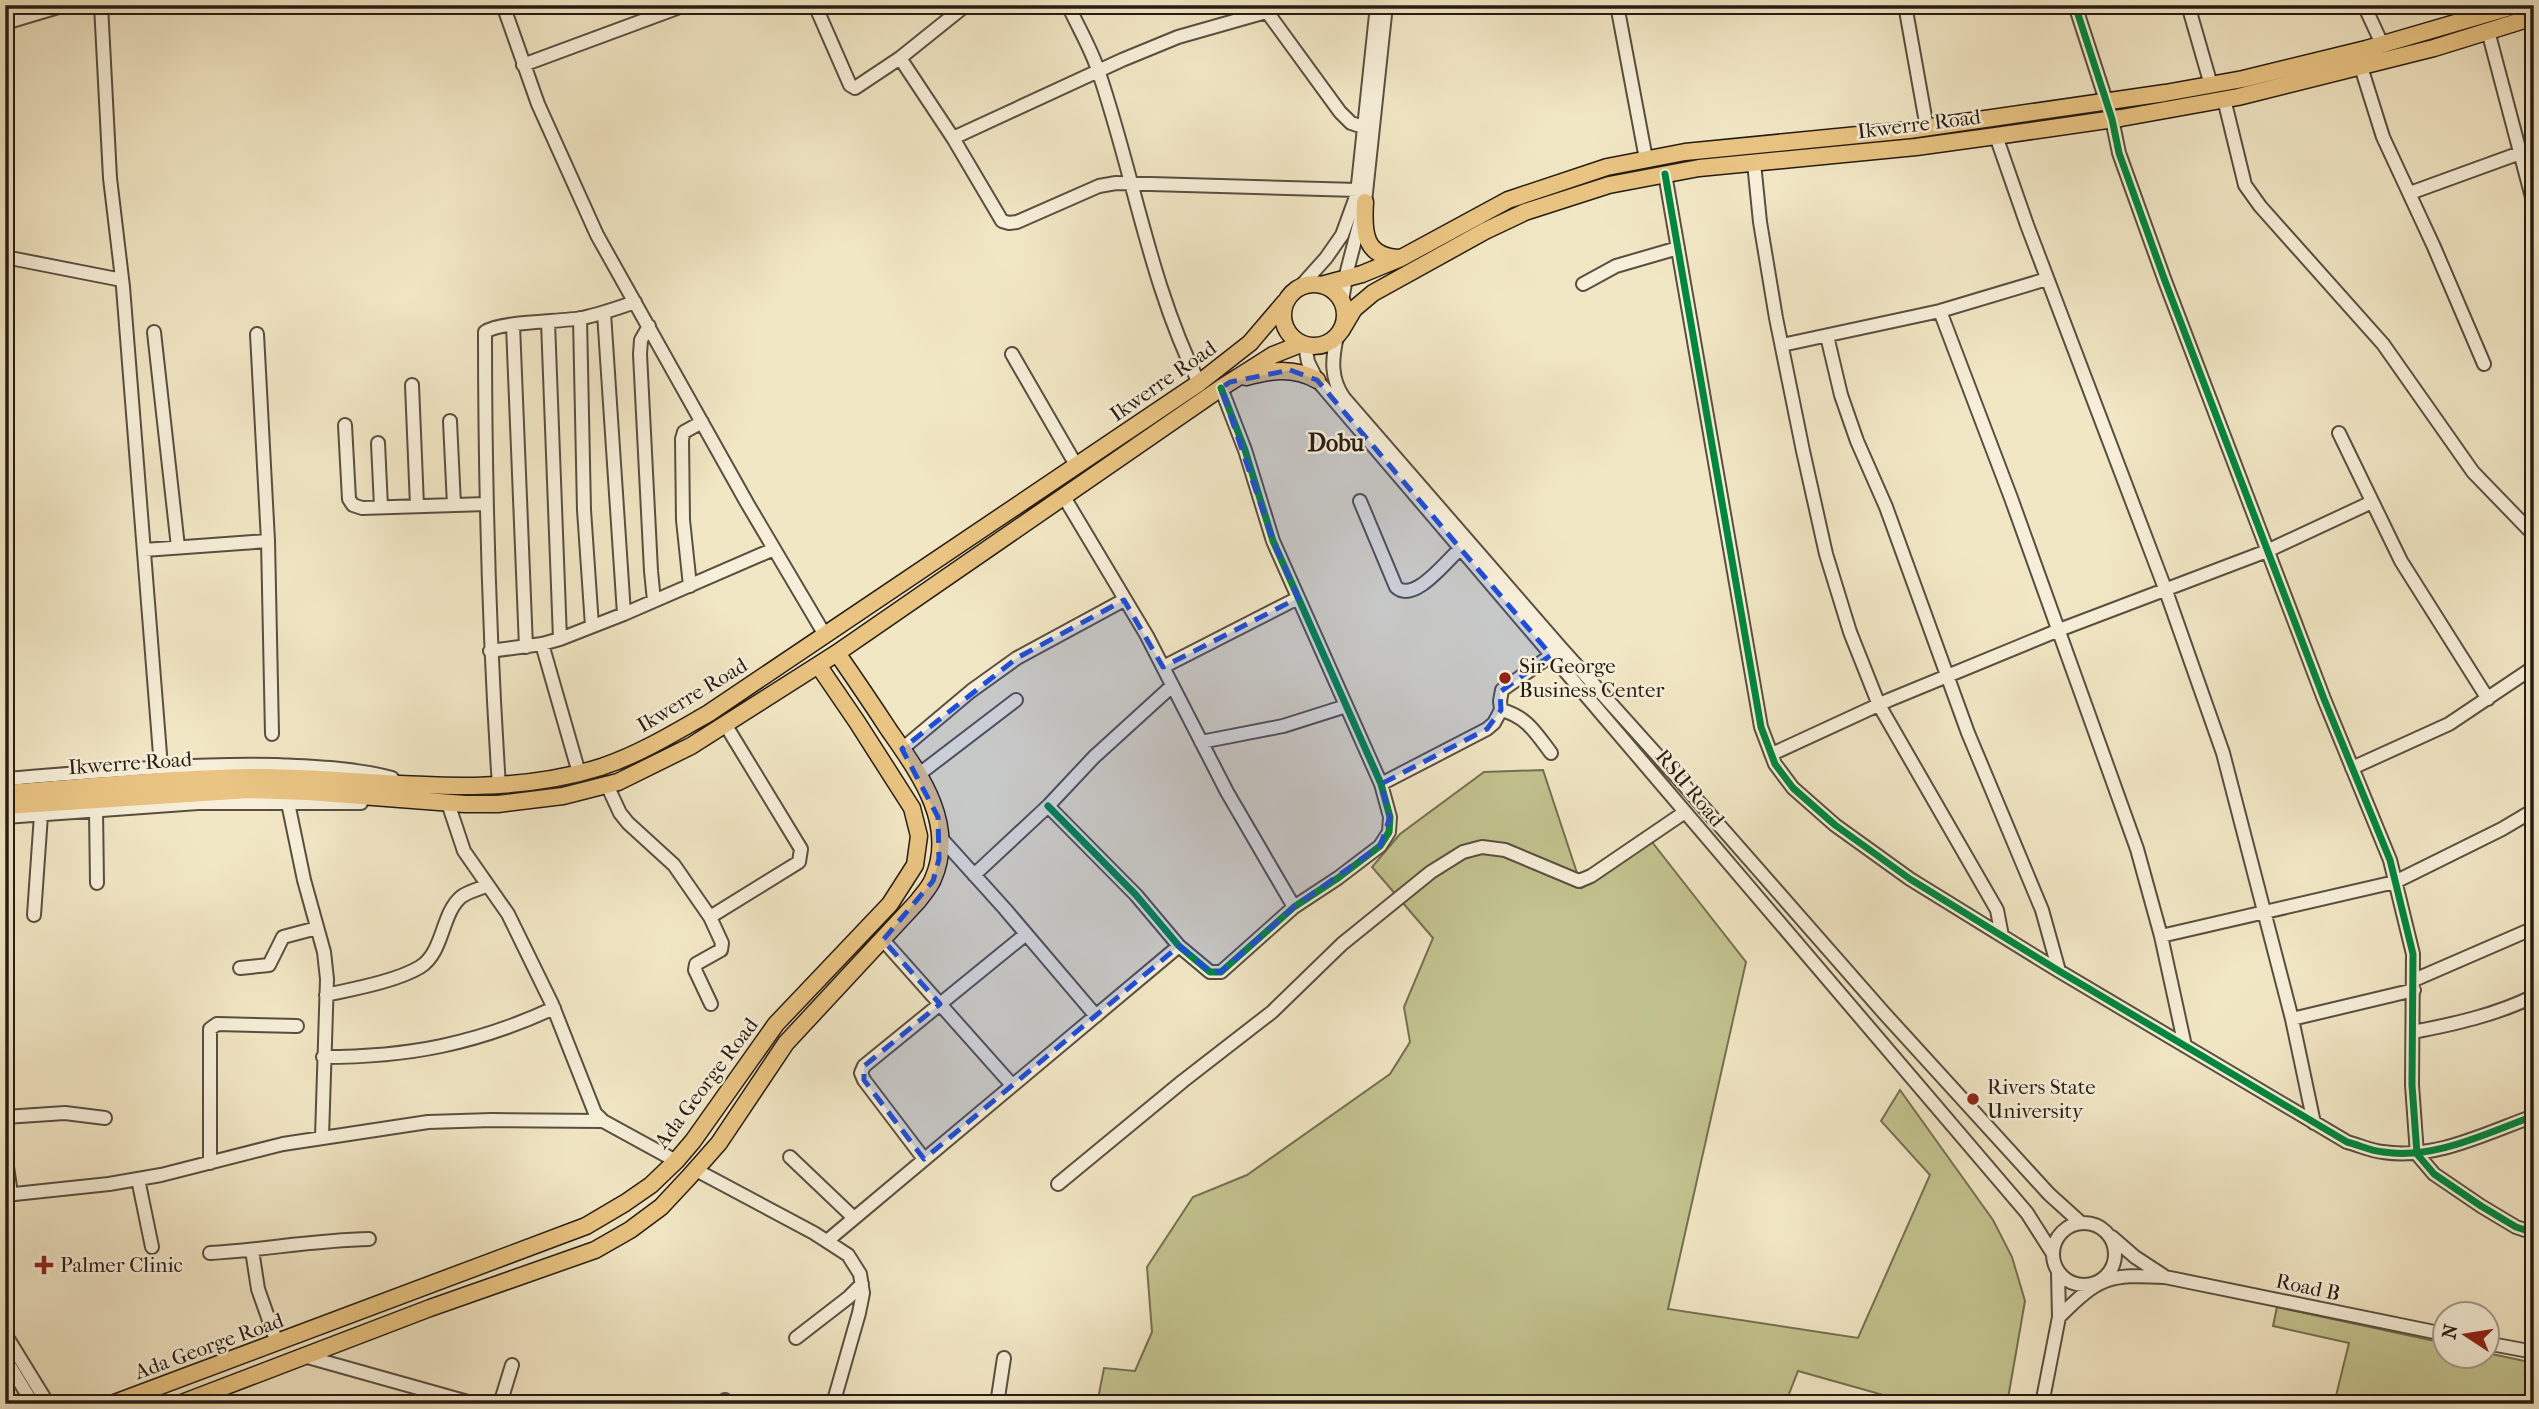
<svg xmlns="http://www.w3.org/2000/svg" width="2539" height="1409" viewBox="0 0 2539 1409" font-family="'IM FELL French Canon',serif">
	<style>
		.green { fill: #c3c38f; stroke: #747051; stroke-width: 2 }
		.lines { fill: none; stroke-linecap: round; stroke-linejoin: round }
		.minor-casing { stroke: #594f40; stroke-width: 16 }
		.major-casing { stroke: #261c13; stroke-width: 19 }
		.minor { stroke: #f7efd9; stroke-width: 12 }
		.major { stroke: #e9c482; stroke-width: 16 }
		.cycleway-casing { stroke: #f7efd9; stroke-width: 11 }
		.cycleway { stroke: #00873e; stroke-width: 7 }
		.marked { fill: #1d4ed8; fill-opacity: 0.2; stroke: #1d4ed8; stroke-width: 5; stroke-dasharray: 14 9; stroke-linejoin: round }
		.poi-dot { fill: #8f2418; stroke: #f7efd9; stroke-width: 2.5 }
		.labels { text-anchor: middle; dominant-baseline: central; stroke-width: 5; stroke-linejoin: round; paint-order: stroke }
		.street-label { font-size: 21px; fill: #261c13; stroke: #f7efd9 }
		.poi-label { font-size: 21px; fill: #261c13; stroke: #f7efd9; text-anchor: start }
		.quarter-label { font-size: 24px; font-weight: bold; fill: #261c13; stroke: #f7efd9 }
	</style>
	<rect width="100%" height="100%" fill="#f2e7c5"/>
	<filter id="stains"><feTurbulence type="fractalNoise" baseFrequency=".00286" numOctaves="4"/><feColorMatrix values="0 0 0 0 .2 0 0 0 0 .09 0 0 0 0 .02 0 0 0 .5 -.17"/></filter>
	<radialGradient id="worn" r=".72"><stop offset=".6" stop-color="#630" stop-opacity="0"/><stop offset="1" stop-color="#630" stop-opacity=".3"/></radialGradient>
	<!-- green -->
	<path class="green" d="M1543 770 1582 888 1652 842 1746 962 1668 1309 1858 1338 1930 1175 1881 1121 1900 1090 1993 1220 2012 1257 2025 1301 2007 1404H1915L1798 1371 1785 1404H1097L1104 1368 1135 1371 1152 1332 1147 1267 1193 1197 1247 1175 1390 1074 1410 1042 1404 1007 1433 938 1372 867 1400 834 1484 772Z
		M2277 1307 2444 1343V1356H2486L2487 1353 2534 1363V1404H2334L2349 1343 2273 1326Z"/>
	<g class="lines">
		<!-- minor casing -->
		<g class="minor-casing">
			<path id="minor" d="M101 5 110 178 123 287 161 767
				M503 5 538 104 597 235 747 503 825 635
				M815 5 850 85 855 88 900 58 966 5
				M1068 5C1078 27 1092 50 1099 73 1134 176 1150 285 1199 383
				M1262 5 1340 112 1351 123 1369 129
				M1617 5 1646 159
				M1905 5 1927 128
				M2075 5 2112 119 2119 153 2165 281 2324 699 2390 860 2413 954 2412 1085 2417 1154 2434 1174 2481 1206 2516 1227 2528 1231H2534
				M2188 5 2211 85
				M2364 5 2382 44
				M5 23 65 5
				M2488 31 2534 205
				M900 58 953 138 1002 221 1009 223 1017 222 1099 186 1116 183 1357 190
				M523 65 685 5
				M2361 67 2383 137 2434 247 2484 364
				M2224 99 2245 185 2260 206 2383 344 2473 472 2534 535
				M1996 136 2027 225 2166 591 2223 753 2292 1019 2314 1123
				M953 138 1122 60 1178 37 1266 12
				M1754 163 1760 222 1776 318 1803 451 1826 554 1850 632 1879 705 1997 910 2002 936
				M1665 174 1761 727 1775 764 1793 788 1835 825 1910 879 2059 971 2347 1142C2359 1145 2371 1151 2383 1152 2435 1160 2486 1133 2534 1116
				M2410 193 2520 153
				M5 257 122 280
				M1583 284 1616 266 1678 248
				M1300 287 1326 258 1342 235 1357 194 1377 5
				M1342 301 1347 271 1365 202 1386 5
				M1940 311 2011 498 2137 849 2161 936 2185 1046
				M604 313 624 614
				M580 318 584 510 592 626
				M548 322 560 639
				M513 325 526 647
				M649 326 641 340 640 354 651 571 654 601
				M154 332 178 547
				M257 334 268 541 272 734
				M1337 336C1332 359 1330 378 1344 398L1561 648 1684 785 1884 1013 2049 1194 2081 1223
				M1827 336 1841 395 1857 441 1886 507 1968 733 2042 910 2059 971
				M1305 345 1308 362 1317 380 2027 1213 2053 1254
				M1782 345 1940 311 2047 279
				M1012 354 1076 465
				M412 385 417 506
				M450 421 454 505
				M345 425 349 499 353 505 362 508 486 504
				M2339 433 2401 561 2488 699
				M378 443 381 507
				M1064 497 1147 636 1227 792 1294 907
				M1360 501 1396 587C1414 604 1446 561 1460 549
				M144 550 268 541
				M690 586 683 520 682 439 684 432 702 422
				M542 644 579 773
				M490 651 542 644 560 639 624 614 774 549
				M1163 667 1298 598
				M1501 710C1526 716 1536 733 1551 753
				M1201 742 1283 726 1346 706
				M902 749 971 691 1017 658 1124 600
				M1772 754 1889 700 2059 630 2267 551 2372 502
				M2352 768 2449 724 2534 667
				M918 775 1016 700
				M5 779C95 772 186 763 276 765 315 767 354 768 392 778
				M1381 784 1487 729 1494 723 1501 710 1500 701 1502 690 1556 652
				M607 785 620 813 628 823 674 865 710 917 722 943 721 950 696 964 695 970 711 1004
				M499 786C489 635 485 484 485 332 501 321 560 322 582 318 601 314 618 308 635 302
				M288 803 304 880 324 952 327 979 322 1137
				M448 803 464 851 508 914 552 1004 595 1113 603 1121 676 1161
				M1048 806 1136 895 1179 946 1210 972H1221L1294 907 1338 878 1380 846 1389 832 1390 817 1381 784 1273 541 1245 450 1221 388
				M96 810 97 883
				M5 817 198 803H361
				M941 838 1005 909 1096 1016
				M974 875 1048 806 1094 757 1172 686
				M34 915 41 815
				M710 917 799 862 801 849 725 724
				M2161 936 2395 882 2502 829 2534 810
				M883 940 1012 1085
				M240 968 269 965 283 937 317 928
				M2414 980 2534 928
				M326 995C353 989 397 981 420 967 444 952 441 914 461 897 467 892 479 889 486 886
				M2292 1019 2414 990
				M2413 1032C2454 1024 2496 1015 2534 996
				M323 1057C408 1057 476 1044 554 1008
				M5 1117 65 1113 105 1118
				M5 1153 11 1194
				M790 1157 854 1218
				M924 1159 864 1080 861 1073 864 1066 1026 934
				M210 1163V1029L217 1024 297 1026
				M696 1170 814 1233 848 1255 860 1274 863 1293 859 1313 833 1404
				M138 1179 152 1247
				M1058 1184 1183 1081 1272 1012 1342 944 1431 872 1463 852 1482 847 1505 850 1579 881 1591 876 1685 812
				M5 1195 109 1184 161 1175 283 1144 428 1122 492 1120 603 1121
				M2053 1254a31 31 0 1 1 62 0a31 31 0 1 1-62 0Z
				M2112 1237 2135 1257 2164 1276
				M827 1241 1179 946
				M252 1250 258 1289 277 1343
				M210 1253C263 1250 315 1240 369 1239
				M2059 1317C2099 1277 2108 1274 2165 1277L2444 1334
				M5 1334 48 1404
				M796 1338 849 1297 862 1284
				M2486 1343 2534 1352
				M304 1356 475 1404
				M5 1358 33 1404
				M203 1395 222 1404
				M500 1404 512 1365
				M725 1404V1400
				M997 1404 1004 1358
				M2042 1404 2059 1317 2058 1272"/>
		</g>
		<!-- major casing -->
		<g class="major-casing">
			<path id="major" d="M1365 202C1363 232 1364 258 1401 258
				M1283 315a31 31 0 1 1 62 0a31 31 0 1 1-62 0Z
				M1321 285 1362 274 1401 258 1508 200 1607 167 1685 152 1909 130 2165 93 2243 79 2366 49 2517 5
				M1341 331 1354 309 1373 293 1485 231 1525 212 1609 185 1699 168 1916 147 1996 136 2121 118 2238 97 2434 48 2534 17
				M1246 377C1271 370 1294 367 1317 380
				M5 793C91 787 178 777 264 777 376 778 491 802 601 767 640 754 674 733 709 713L1199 383 1250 343 1285 302
				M5 806 249 790 308 792 465 804H498L563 796 618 782 691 746 837 653 1221 388 1273 355 1301 344
				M112 1404 586 1226 625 1203 651 1185 676 1161 693 1141 776 1024 890 904 915 865 919 836 912 808 857 722 818 665
				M179 1404 430 1308 595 1250 630 1230 661 1207 689 1177 719 1143 786 1043 918 901C923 894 930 887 933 879 957 824 919 773 889 730 872 704 855 679 837 653"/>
		</g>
		<!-- minor -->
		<use href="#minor" class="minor"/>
		<!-- major -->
		<use href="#major" class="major"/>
		<!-- cycleway casing -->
		<g class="cycleway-casing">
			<path id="cycleway" d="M2075 5 2112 119 2119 153 2165 281 2324 699 2390 860 2413 954 2412 1085 2417 1154 2434 1174 2481 1206 2516 1227 2528 1231H2534
				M1665 174 1761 727 1775 764 1793 788 1835 825 1910 879 2059 971 2347 1142C2359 1145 2371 1151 2383 1152 2435 1160 2486 1133 2534 1116
				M1048 806 1136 895 1179 946 1210 972H1221L1294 907 1338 878 1380 846 1389 832 1390 817 1381 784 1273 541 1245 450 1221 388"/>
		</g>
		<!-- cycleway -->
		<use href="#cycleway" class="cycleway"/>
	</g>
	<!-- marked area -->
	<path class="marked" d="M1290 370 1317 380 1551 655 1500 692 1501 710 1487 729 1381 784 1390 817 1380 846 1294 907 1221 972H1210L1179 946 924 1159 864 1080V1066L940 1004 883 940 933 881 939 859 938 817 902 749 1017 658 1124 600 1163 667 1298 598 1273 541 1221 388 1230 382Z"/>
	<!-- markers -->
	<g class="poi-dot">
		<circle cx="1505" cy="678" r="7"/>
		<circle cx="1973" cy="1099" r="7"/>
		<path d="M40.5 1254.5h7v7h7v7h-7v7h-7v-7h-7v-7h7z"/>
	</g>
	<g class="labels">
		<!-- street labels -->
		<g class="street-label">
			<text transform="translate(1919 124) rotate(-7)">Ikwerre Road</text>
			<text transform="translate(1163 381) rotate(-35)">Ikwerre Road</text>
			<text transform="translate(692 695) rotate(-31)">Ikwerre Road</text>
			<text transform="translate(130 763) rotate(-4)">Ikwerre Road</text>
			<text transform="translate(1690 788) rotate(50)">RSU Road</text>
			<text transform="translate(706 1083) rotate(-53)">Ada George Road</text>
			<text transform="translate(2308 1287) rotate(12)">Road B</text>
			<text transform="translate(209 1346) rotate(-20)">Ada George Road</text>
		</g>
		<!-- poi labels -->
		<g class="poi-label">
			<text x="1519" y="666">Sir George<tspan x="1519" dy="24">Business Center</tspan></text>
			<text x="1987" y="1087">Rivers State<tspan x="1987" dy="24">University</tspan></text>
			<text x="60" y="1265">Palmer Clinic</text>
		</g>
		<!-- quarter labels -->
		<g class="quarter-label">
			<text x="1336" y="443">Dobu</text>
		</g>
	</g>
	<!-- margin -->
	<rect width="2539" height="1409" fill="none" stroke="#f2e7c5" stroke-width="28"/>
	<rect x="7" y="7" width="2525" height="1395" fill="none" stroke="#261c13" stroke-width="3.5"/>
	<rect x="14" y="14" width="2511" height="1381" fill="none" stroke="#261c13" stroke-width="2"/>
	<!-- north arrow -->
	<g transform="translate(2466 1335) rotate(282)"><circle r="33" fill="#f7efd9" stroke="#a39b8a" stroke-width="2"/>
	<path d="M0-5L12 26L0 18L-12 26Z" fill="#8f2418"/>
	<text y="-10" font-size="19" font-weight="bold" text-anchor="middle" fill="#261c13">N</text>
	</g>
	<rect width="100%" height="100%" filter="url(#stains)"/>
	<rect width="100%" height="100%" fill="url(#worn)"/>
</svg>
